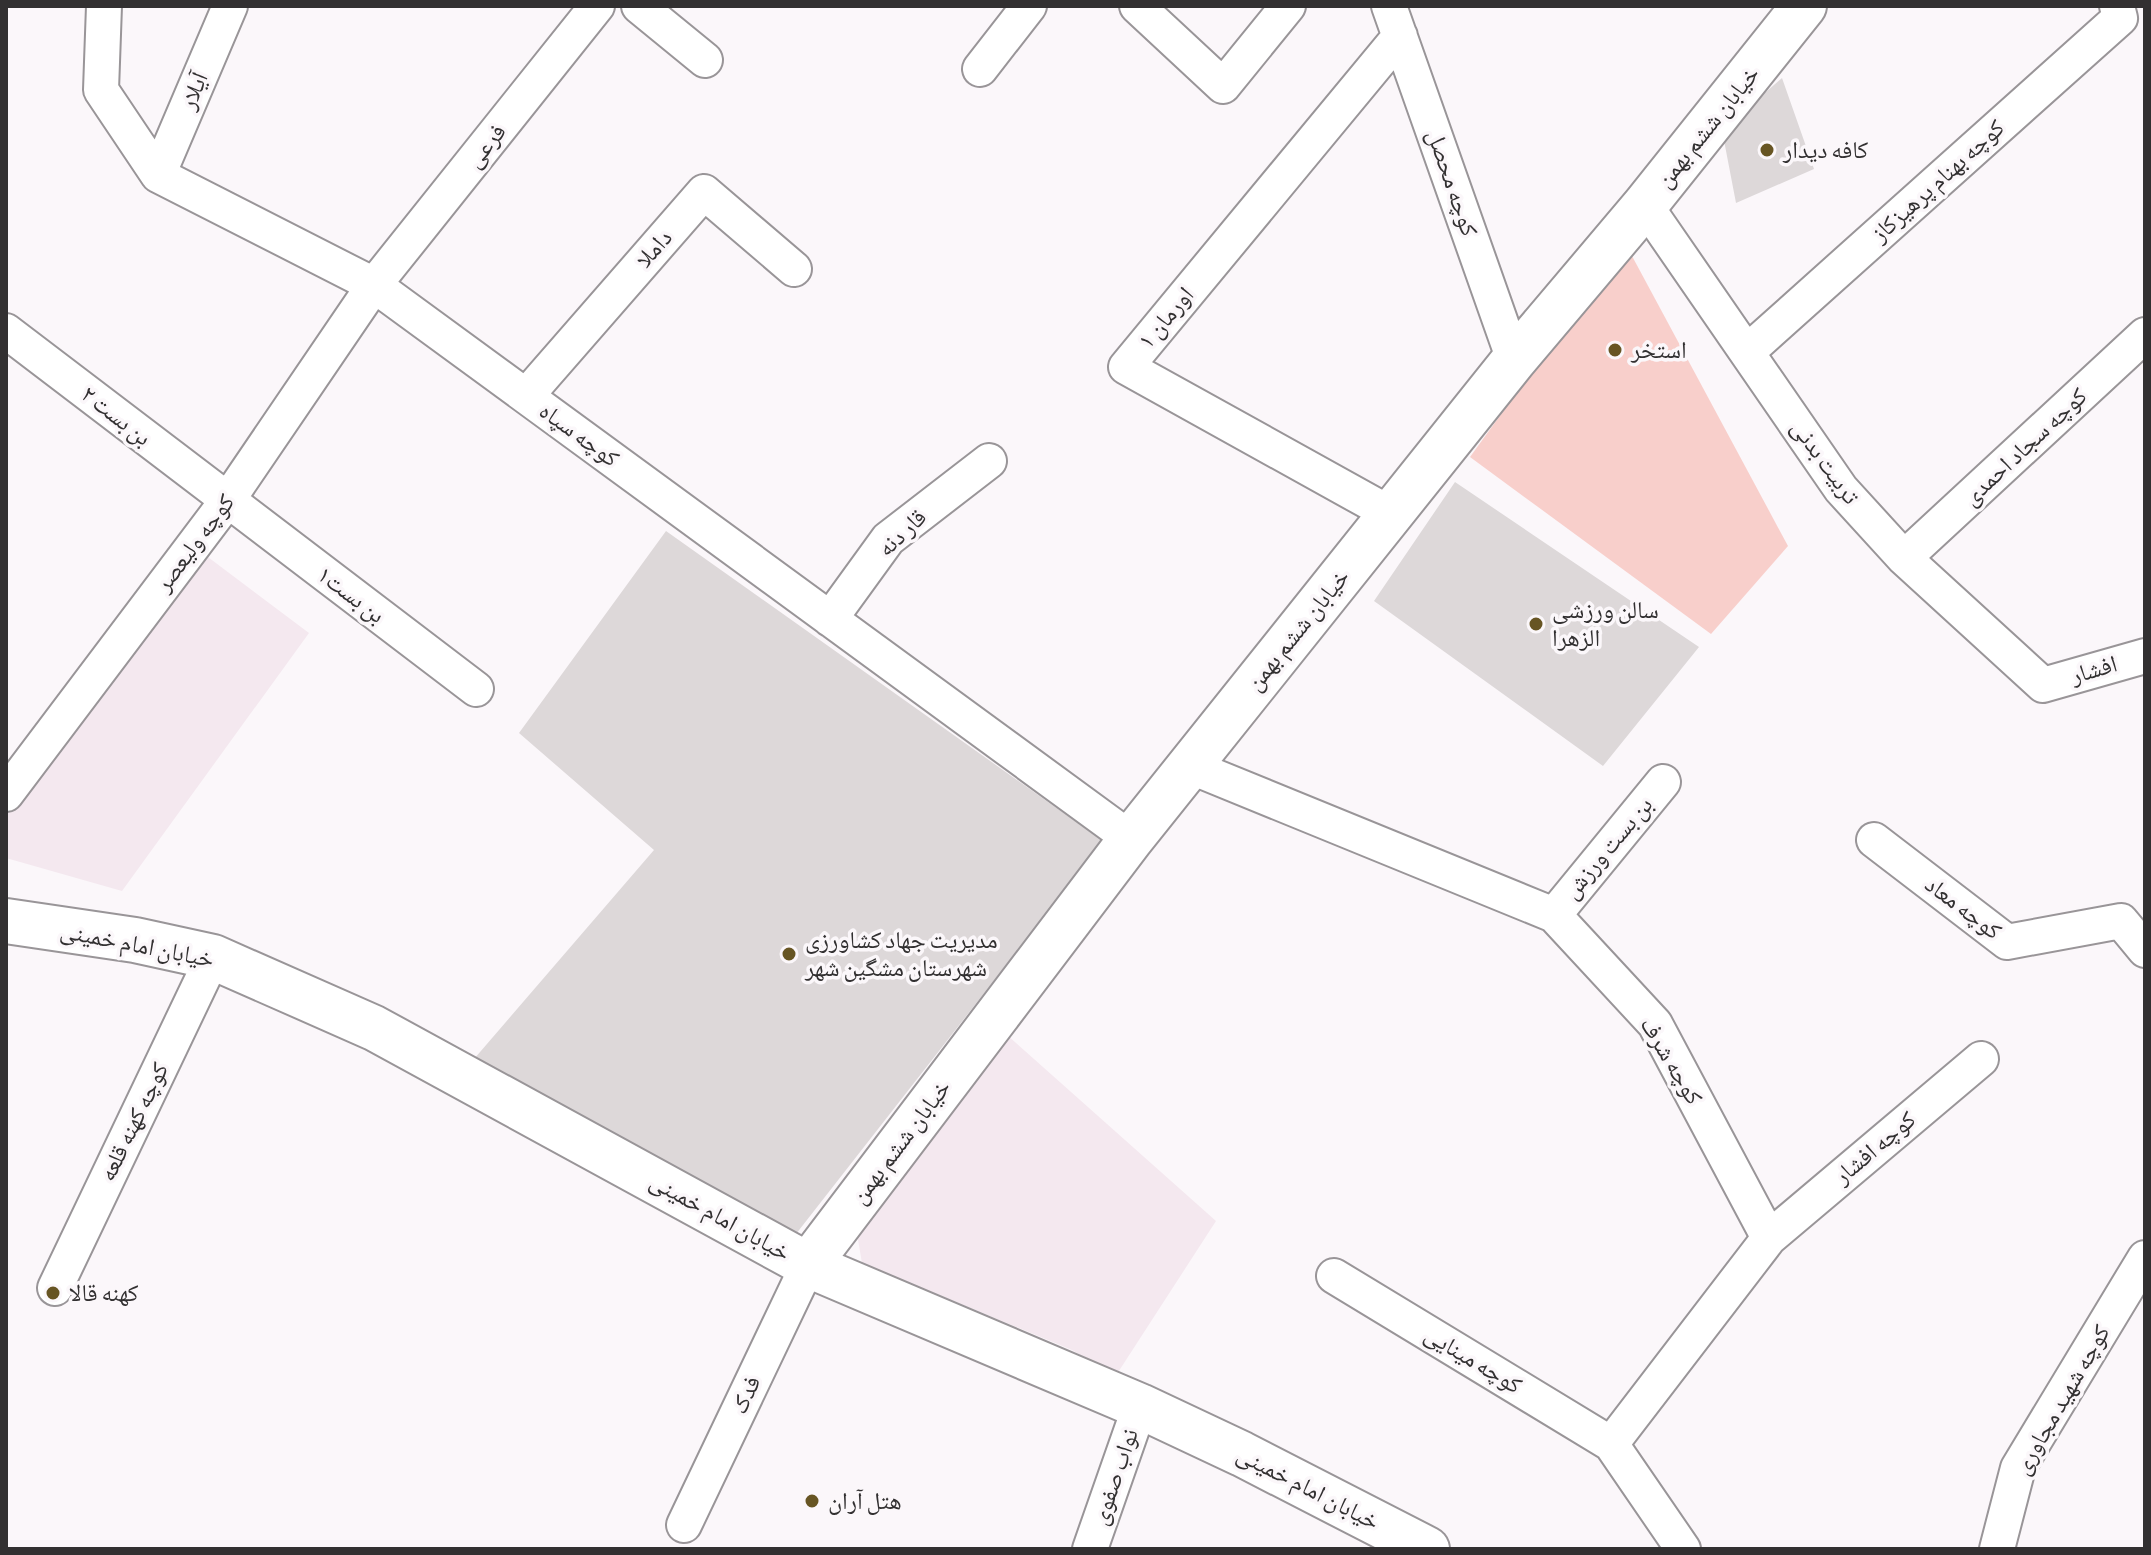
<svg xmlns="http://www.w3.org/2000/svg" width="2151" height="1555" viewBox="0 0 2151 1555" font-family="'Sofia Sans Condensed','Noto Naskh Arabic',sans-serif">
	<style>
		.built { fill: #f4e8ef }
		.green { fill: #f8cfcb }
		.building { fill: #ddd8d9 }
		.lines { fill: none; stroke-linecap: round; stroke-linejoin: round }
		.street-casing { stroke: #999598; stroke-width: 38 }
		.secondary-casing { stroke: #999598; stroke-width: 48 }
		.street { stroke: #fff; stroke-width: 34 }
		.secondary { stroke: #fff; stroke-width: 44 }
		.poi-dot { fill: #675523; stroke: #fbf7fa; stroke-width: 3 }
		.labels { text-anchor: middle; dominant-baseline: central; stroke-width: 7; stroke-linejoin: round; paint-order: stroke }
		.street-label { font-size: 24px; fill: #323031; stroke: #fbf7fa }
		.poi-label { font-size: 24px; fill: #323031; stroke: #fbf7fa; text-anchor: start }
	</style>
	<rect width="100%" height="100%" fill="#fbf7fa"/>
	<!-- built -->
	<path class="built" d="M184 539 309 633 122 891 6 858V774Z
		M1006 1034 1216 1221 1115 1377 1072 1350 862 1263 856 1228Z"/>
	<!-- green -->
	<path class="green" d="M1625 243 1788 546 1711 634 1470 457Z"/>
	<!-- building -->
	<path class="building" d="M1782 78 1814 169 1736 203 1722 130Z
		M1455 482 1699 647 1603 766 1374 601Z
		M666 531 1103 841 796 1234 474 1059 654 850 519 733Z"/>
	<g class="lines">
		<!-- street casing -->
		<g class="street-casing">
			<path id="street" d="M104 6 101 90 158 175 374 285 1131 839
				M639 6 705 60
				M1137 6 1223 86 1288 6
				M1389 6 1514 360
				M980 69 1029 6
				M158 175 230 6
				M1645 205 1841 489 1904 558 2043 685 2145 656
				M6 331 476 689
				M1747 352 2120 18 2117 6
				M526 396 704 192 794 269
				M1391 514 1126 367 1400 36
				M1904 558 2145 335
				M830 619 888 539 989 461
				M1189 766 1554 915 1655 1024 1769 1238 1611 1444 1683 1549
				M6 794 227 501 374 285 597 6
				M1874 840 2007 942 2121 921 2145 950
				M1554 915 1663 782
				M1769 1238 1981 1059
				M1334 1276 1611 1444
				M55 1288 213 957
				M684 1525 808 1265
				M1090 1549 1140 1406
				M1997 1549 2018 1468 2145 1258"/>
		</g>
		<!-- secondary casing -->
		<g class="secondary-casing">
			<path id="secondary" d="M6 921 135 940 213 957 374 1028 808 1265 1140 1406 1242 1454 1427 1549
				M808 1265 1131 839 1514 360 1645 205 1804 6"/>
		</g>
		<!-- street -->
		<use href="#street" class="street"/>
		<!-- secondary -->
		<use href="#secondary" class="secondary"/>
	</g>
	<!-- markers -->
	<g class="poi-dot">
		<circle cx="1767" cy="150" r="8"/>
		<circle cx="1615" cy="350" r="8"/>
		<circle cx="1536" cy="624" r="8"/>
		<circle cx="789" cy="954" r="8"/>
		<circle cx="53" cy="1293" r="8"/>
		<circle cx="812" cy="1501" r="8"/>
	</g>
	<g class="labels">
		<!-- street labels -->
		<g class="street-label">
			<text transform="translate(194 91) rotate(-67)">آیلار</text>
			<text transform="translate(1708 127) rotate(-51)">خیابان ششم بهمن</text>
			<text transform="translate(486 146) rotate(-51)">فرعی</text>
			<text transform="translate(1938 181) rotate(-42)">کوچه بهنام پرهیزکاز</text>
			<text transform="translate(1452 183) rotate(71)">کوچه محصل</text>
			<text transform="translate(654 249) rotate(-49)">داملا</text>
			<text transform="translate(1166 318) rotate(-50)">اورمان ۱</text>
			<text transform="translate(116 416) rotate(38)">بن بست ۲</text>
			<text transform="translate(579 435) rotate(36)">کوچه سپاه</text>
			<text transform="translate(2025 447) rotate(-43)">کوچه سجاد احمدی</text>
			<text transform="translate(1825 462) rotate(54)">تربیت بدنی</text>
			<text transform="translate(902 533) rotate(-43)">قار دنه</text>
			<text transform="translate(195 543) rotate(-53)">کوچه ولیعصر</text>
			<text transform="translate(351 595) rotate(37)">بن بست۱</text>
			<text transform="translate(1298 630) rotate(-51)">خیابان ششم بهمن</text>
			<text transform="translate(2094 670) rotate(-16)">افشار</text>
			<text transform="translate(1608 848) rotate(-50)">بن بست ورزش</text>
			<text transform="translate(1963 908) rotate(37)">کوچه معاد</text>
			<text transform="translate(137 945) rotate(11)">خیابان امام خمینی</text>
			<text transform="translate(1671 1061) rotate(59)">کوچه شرف</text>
			<text transform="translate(134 1122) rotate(-64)">کوچه کهنه قلعه</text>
			<text transform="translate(901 1142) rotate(-53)">خیابان ششم بهمن</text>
			<text transform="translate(1875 1148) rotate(-40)">کوچه افشار</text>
			<text transform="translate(720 1217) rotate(29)">خیابان امام خمینی</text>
			<text transform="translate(1473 1360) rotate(31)">کوچه مینایی</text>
			<text transform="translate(746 1395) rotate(-65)">فدک</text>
			<text transform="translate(2062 1400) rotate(-60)">کوچه شهید مجاوری</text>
			<text transform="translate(1115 1477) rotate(-71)">نواب صفوی</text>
			<text transform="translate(1308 1488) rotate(27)">خیابان امام خمینی</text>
		</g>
		<!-- poi labels -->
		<g class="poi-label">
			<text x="1783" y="150">کافه دیدار</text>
			<text x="1631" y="350">استخر</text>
			<text x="1552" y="610">سالن ورزشی<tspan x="1552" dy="28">الزهرا</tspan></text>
			<text x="805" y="940">مدیریت جهاد کشاورزی<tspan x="805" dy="28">شهرستان مشگین شهر</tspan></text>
			<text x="69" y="1293">کهنه قالا</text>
			<text x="828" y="1501">هتل آران</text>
		</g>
	</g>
	<!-- border -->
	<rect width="2151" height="1555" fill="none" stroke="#323031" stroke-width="16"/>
</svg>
